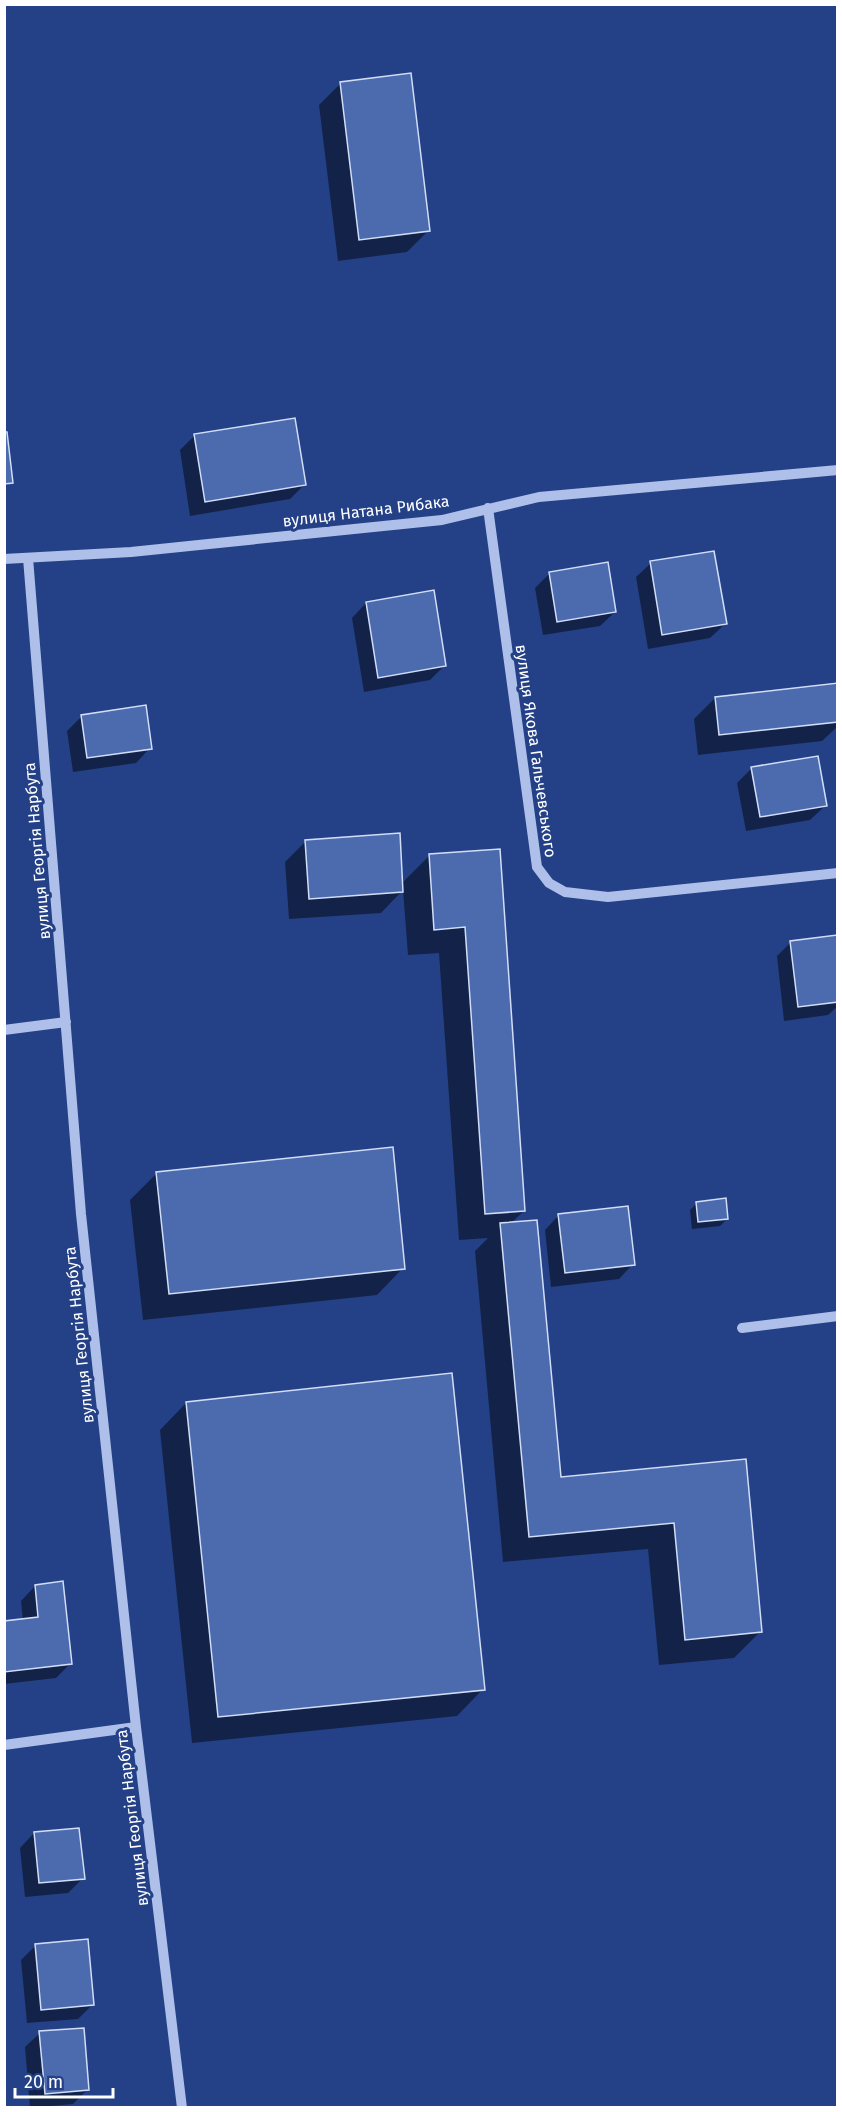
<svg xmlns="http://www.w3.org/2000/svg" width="842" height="2112" viewBox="0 0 842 2112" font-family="'Fira Sans',sans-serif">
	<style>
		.shadow { fill: #0007 }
		.building { fill: #4c6aae; stroke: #d2def7; stroke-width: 1.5 }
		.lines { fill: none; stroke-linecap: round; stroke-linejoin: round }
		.minor { stroke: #aec0e9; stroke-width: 10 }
		.labels { text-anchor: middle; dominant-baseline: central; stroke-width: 6; stroke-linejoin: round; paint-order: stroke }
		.street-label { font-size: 16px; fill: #fff; stroke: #244187 }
	</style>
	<rect width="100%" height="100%" fill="#244187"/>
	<!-- shadow -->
	<path class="shadow" d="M340 84 428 231 407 252 338 261 319 105Z
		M194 436 305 484 290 499 190 516 180 450Z
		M651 563 725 624 710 638 648 649 636 577Z
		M550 573 615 612 600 626 543 635 535 588Z
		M366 603 444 666 430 680 364 692 352 618Z
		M838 685V726L822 741 698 755 694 719 715 698Z
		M82 716 150 748 136 763 73 772 67 731Z
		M752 768 825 806 810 820 746 831 737 783Z
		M306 841 401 884 429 856 499 851 524 1211 510 1224 559 1478 744 1461 760 1632 734 1658 659 1665 648 1549 503 1562 475 1251 488 1238 459 1240 439 953 408 955 403 890 381 913 289 919 285 862Z
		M836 937 838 1006 828 1015 784 1021 777 956 791 942Z
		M157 1173 403 1268 377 1295 143 1320 130 1200Z
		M697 1203 727 1219 720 1226 692 1229 690 1210Z
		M559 1215 633 1264 619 1279 551 1287 545 1230Z
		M186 1403 483 1689 457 1716 192 1743 160 1430Z
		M35 1586 71 1663 56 1678 4 1684V1623L23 1621 21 1601Z
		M34 1833 83 1878 68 1893 25 1897 20 1848Z
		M36 1945 92 2005 78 2019 27 2023 21 1960Z
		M40 2033 87 2090 73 2104 30 2108 25 2047Z"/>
	<!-- building -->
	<path class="building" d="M411 73 430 231 359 240 340 82Z
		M295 418 306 485 205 502 194 434Z
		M4 432H7L13 483 4 484Z
		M714 551 727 624 662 635 650 561Z
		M608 562 616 612 557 622 549 572Z
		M434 590 446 666 378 678 366 602Z
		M838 683V722L719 735 715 697Z
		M146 705 152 749 87 758 81 715Z
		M818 756 827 806 760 817 751 767Z
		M400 833 403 892 309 899 305 840Z
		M500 849 525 1211 485 1214 465 927 434 930 429 854Z
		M837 935 838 1002 798 1007 790 941Z
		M393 1147 405 1269 169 1294 156 1172Z
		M726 1198 728 1219 698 1222 696 1202Z
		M628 1206 635 1265 565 1273 558 1214Z
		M537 1220 561 1477 746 1459 762 1632 685 1640 674 1523 529 1537 500 1223Z
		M452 1373 485 1690 218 1717 186 1402Z
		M63 1581 72 1664 4 1672V1621L38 1617 35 1585Z
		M79 1828 85 1879 39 1883 34 1832Z
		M88 1939 94 2005 41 2010 35 1944Z
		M84 2028 89 2090 45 2094 39 2031Z"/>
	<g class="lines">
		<!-- minor -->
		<path class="minor" d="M488 508 537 867 549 883 565 892 608 897 838 873
			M28 558 81 1214 136 1727 182 2108
			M4 559 131 552 442 520 539 497 838 470
			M4 1030 66 1022
			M742 1328 838 1316
			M4 1745 136 1727"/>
	</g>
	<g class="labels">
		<!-- street labels -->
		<g class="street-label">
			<text transform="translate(366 511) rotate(-7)">вулиця Натана Рибака</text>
			<text transform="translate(536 751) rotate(82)">вулиця Якова Гальчевського</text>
			<text transform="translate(37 851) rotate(-95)">вулиця Георгія Нарбута</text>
			<text transform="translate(79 1335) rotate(-96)">вулиця Георгія Нарбута</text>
			<text transform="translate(132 1818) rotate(-97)">вулиця Георгія Нарбута</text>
		</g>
	</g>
	<!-- border -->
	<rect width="842" height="2112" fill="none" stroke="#ffffff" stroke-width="12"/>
	<!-- scale -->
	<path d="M15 2088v9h98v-9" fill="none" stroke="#ffffff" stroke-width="3"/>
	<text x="24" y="2088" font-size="18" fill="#ffffff" stroke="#244187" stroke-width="4.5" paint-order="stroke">20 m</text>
</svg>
